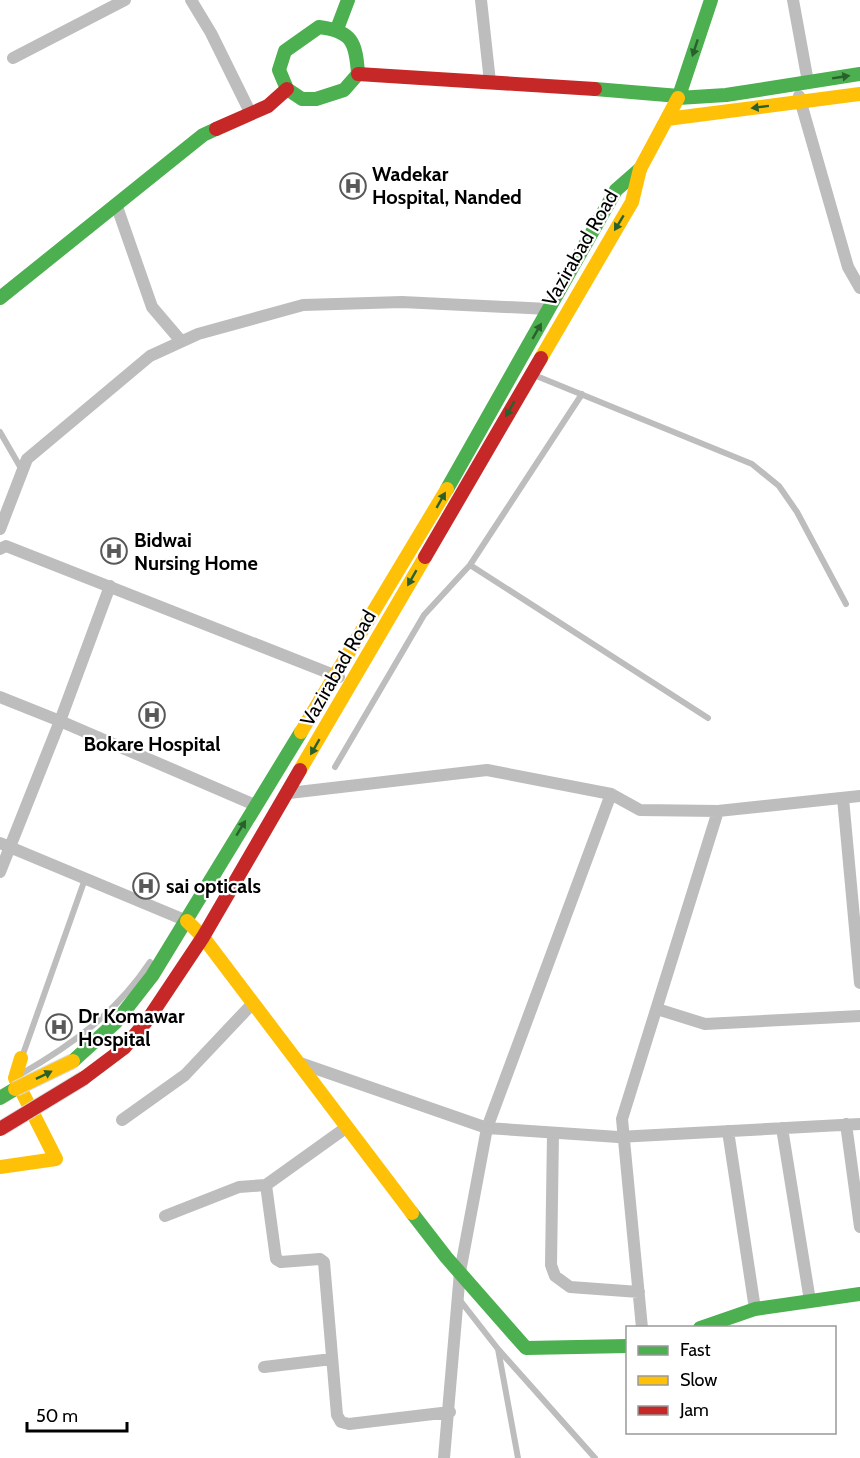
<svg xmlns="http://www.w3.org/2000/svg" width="860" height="1458" viewBox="0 0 860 1458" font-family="Cabin,sans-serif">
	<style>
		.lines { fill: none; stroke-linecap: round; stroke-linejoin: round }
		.lane { stroke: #bdbdbd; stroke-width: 6 }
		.street { stroke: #bdbdbd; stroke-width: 12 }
		.fast { stroke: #4caf50; stroke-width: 14 }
		.slow { stroke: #ffc107; stroke-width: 14 }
		.jam { stroke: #c62828; stroke-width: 14 }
		.slow-bridge-casing { stroke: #dbdbdb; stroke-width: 16; stroke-linecap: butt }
		.jam-bridge-casing { stroke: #dbdbdb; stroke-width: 16; stroke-linecap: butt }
		.slow-bridge { stroke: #ffc107; stroke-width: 14 }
		.jam-bridge { stroke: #c62828; stroke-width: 14 }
		.oneway { fill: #2a602c }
		.labels { text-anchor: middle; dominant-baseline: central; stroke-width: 4.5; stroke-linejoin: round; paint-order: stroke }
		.poi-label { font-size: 20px; font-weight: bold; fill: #000; stroke: #fff; text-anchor: start }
		.street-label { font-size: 20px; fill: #000; stroke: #fff }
	</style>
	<rect width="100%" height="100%" fill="#fff"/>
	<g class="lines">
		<!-- lane -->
		<path class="lane" d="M534 375 752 464 779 486 797 512 846 604
			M0 432 22 470
			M470 565 708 718
			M335 767 424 615 470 565 582 394
			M22 1057 85 879
			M21 1074C72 1045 117 1012 150 962
			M459 1299 498 1349 595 1458
			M498 1349 518 1458"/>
		<!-- street -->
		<path class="street" d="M191 0 211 33 251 114
			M481 0 490 82
			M793 0 808 82
			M13 58 125 0
			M799 96 848 267 860 288
			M116 204 152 307 181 341
			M0 529 27 459 150 356 198 334 303 305 402 302 549 309
			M0 549 6 546 339 677
			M110 586 60 721 255 805
			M0 697 60 721 0 872
			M289 793 487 770 611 794 487 1128 460 1272 444 1458
			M611 794 640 810 718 811 622 1119 642 1328
			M843 798 860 983
			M718 811 860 796
			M0 843 187 921
			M657 1009 705 1024 860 1016
			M297 1062 487 1128 618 1137 860 1124
			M122 1120 185 1075 253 1003
			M846 1124 860 1227
			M782 1128 810 1301
			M728 1131 755 1309
			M553 1133 551 1265 555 1276 570 1287 639 1292
			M266 1185 276 1259 281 1262 320 1259 324 1262 337 1415 341 1422 349 1424 450 1412
			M165 1216 239 1187 266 1185 347 1127
			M264 1367 332 1359"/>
		<!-- fast -->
		<path class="fast" d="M319 27C352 31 356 42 358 74L344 90 316 99H302L287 89 279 70 285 51Z
			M337 29 348 0
			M595 89 679 96 711 0
			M678 98 726 95 860 74
			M0 298 203 135 216 129
			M447 489 616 190 640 169
			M73 1061 116 1022 152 976 301 732
			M0 1098 15 1089
			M412 1213 446 1257 526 1348 628 1346
			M700 1328 755 1309 860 1294"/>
		<!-- slow -->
		<path class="slow" d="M667 119 860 94
			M541 358 632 202 640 169 678 98
			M301 732 447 489
			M300 770 425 557
			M187 921 203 937 412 1213
			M0 1167 56 1159 15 1078 21 1058"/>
		<!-- jam -->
		<path class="jam" d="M358 74 595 89
			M216 129 268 106 287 89
			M425 557 541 358
			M84 1078 124 1048 149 1018 203 937 300 770"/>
		<!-- slow-bridge casing -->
		<g class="slow-bridge-casing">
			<path id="slow-bridge" d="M15 1089 73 1061"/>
		</g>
		<!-- jam-bridge casing -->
		<g class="jam-bridge-casing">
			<path id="jam-bridge" d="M0 1129 84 1078"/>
		</g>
		<!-- slow-bridge -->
		<use href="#slow-bridge" class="slow-bridge"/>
		<!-- jam-bridge -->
		<use href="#jam-bridge" class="jam-bridge"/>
	</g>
	<!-- one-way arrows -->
	<defs><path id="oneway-solid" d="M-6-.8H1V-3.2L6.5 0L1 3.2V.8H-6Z" transform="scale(1.5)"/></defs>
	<g class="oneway">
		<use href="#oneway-solid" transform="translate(695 48) rotate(108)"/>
		<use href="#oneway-solid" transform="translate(841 77) rotate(-9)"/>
		<use href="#oneway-solid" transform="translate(760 107) rotate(173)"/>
		<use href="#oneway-solid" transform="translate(619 223) rotate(121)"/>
		<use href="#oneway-solid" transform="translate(537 331) rotate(-60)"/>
		<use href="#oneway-solid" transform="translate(510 409) rotate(120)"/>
		<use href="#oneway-solid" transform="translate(441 500) rotate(-60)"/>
		<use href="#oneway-solid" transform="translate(412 578) rotate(120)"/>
		<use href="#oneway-solid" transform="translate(315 747) rotate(120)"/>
		<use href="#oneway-solid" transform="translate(241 828) rotate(-59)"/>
		<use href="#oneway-solid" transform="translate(44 1075) rotate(-26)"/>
	</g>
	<!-- icons -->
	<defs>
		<g id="hospital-ring" transform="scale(1.35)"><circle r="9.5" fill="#fff" stroke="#595959" stroke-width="1.5"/><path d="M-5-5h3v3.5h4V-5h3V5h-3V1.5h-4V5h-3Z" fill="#595959"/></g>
	</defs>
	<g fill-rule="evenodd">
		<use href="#hospital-ring" x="353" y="186"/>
		<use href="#hospital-ring" x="114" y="551"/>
		<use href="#hospital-ring" x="152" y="715"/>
		<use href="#hospital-ring" x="146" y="886"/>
		<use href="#hospital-ring" x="59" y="1027"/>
	</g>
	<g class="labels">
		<!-- poi labels -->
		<g class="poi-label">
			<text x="372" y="174">Wadekar<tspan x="372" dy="23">Hospital, Nanded</tspan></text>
			<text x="134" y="540">Bidwai<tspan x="134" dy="23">Nursing Home</tspan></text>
			<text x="152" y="744" text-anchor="middle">Bokare Hospital</text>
			<text x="166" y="886">sai opticals</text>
			<text x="78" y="1016">Dr Komawar<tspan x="78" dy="23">Hospital</tspan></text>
		</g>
		<!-- street labels -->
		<g class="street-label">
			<text transform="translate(580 248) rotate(-60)">Vazirabad Road</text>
			<text transform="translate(338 668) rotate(-60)">Vazirabad Road</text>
		</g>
	</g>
	<!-- legend -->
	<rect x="626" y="1326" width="210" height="108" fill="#ffffff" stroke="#999999" stroke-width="1.5"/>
	<rect x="638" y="1346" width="30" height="9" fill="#4caf50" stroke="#999999" stroke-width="1.5"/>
	<text x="680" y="1356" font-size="18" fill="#000000">Fast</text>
	<rect x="638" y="1376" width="30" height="9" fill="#ffc107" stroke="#999999" stroke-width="1.5"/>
	<text x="680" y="1386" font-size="18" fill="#000000">Slow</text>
	<rect x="638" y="1406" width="30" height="9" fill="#c62828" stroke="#999999" stroke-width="1.5"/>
	<text x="680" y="1416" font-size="18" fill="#000000">Jam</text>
	<!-- scale -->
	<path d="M27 1422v9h100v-9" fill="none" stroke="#000000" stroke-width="3"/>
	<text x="36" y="1422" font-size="18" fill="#000000" stroke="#ffffff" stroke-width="4.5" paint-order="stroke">50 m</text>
</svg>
